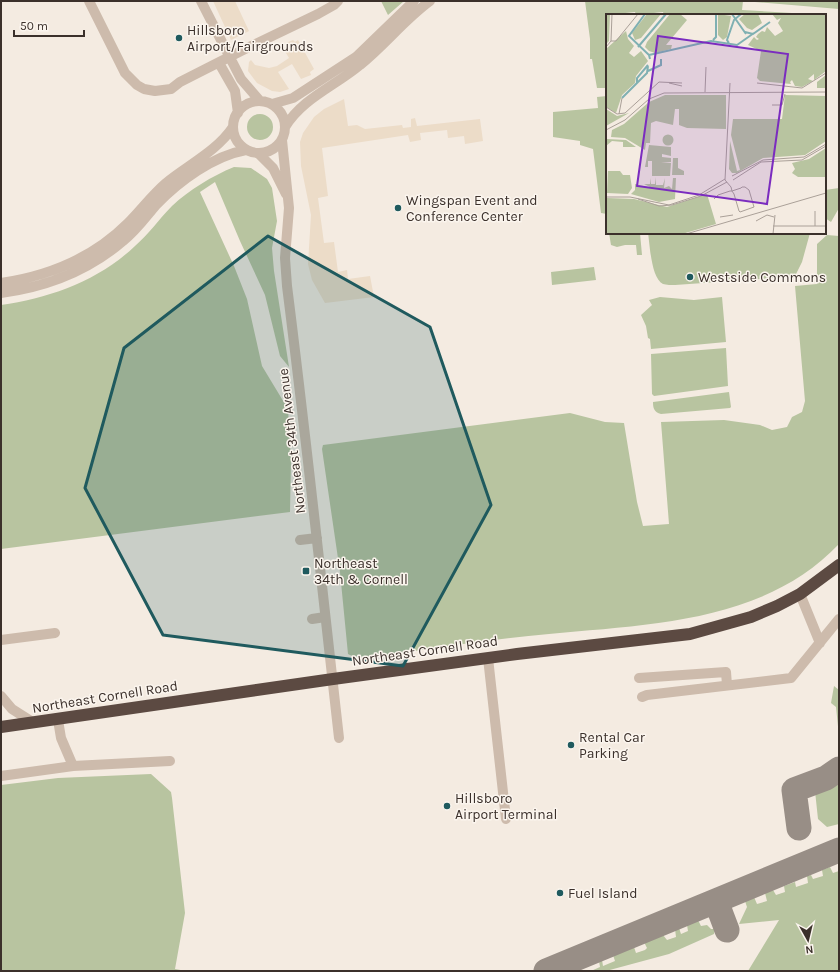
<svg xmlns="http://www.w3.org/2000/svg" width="840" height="972" viewBox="0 0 840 972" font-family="Karla,sans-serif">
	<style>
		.green { fill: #b8c4a0 }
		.plaza { fill: #ecdcc8 }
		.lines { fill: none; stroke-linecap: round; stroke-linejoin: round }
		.taxiway { stroke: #988e86; stroke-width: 25 }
		.minor { stroke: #cdbbac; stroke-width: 10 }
		.highway { stroke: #5c4a42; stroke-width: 12 }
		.marked { fill: #1f5a5e; fill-opacity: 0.2; stroke: #1f5a5e; stroke-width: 3; stroke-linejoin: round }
		.poi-dot { fill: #1f5a5e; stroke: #fbf5ee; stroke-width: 1.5 }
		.labels { text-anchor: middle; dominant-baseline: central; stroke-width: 3; stroke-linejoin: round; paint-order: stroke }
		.poi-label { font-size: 14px; fill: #3b302b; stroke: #fbf5ee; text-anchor: start }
		.street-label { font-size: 14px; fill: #3b302b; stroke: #fbf5ee }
		.inset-river { fill: none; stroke: #7fb0b2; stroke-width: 2 }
		.inset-road { fill: none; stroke: #aaa098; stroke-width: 1 }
		.view { fill: #7b2cbf; fill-opacity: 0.15; stroke: #7b2cbf; stroke-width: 2 }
		.inset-edge { fill: none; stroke: #3b302b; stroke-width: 2 }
	</style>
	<rect width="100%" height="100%" fill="#f4ebe1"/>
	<!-- green -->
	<path class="green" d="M381 1H404L388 15Z
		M585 1H839V9L743 1 742 10 792 13V15H664L663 12 636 15 635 12 607 15V88H597L592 59H590V39Z
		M607 96V214L601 213 593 149 580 145V141L553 137V112L598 108 597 97Z
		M247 127a13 13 0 1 1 26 0a13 13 0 1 1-26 0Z
		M234 167 251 168 267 179 272 188 277 221 272 248 274 271 289 367 280 356 265 295 240 241 215 182 200 192 234 266 247 299 262 366 288 409 291 461 290 512 1 549V305C50 298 98 281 135 246 149 234 159 219 172 206 189 190 212 176 234 167Z
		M839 188V208L831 222 825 218V190Z
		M609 233H640L642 255H637L636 245H625L617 247 611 245Z
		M648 233H665L666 235 667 233H810L802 262 796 274 787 277 675 285C672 285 666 285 663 284 651 278 650 245 648 233Z
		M827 235 839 236V544C764 623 650 624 549 634 490 639 431 649 372 657L352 656 348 654 340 572 322 449 323 445 570 413 605 422 624 423 637 502 643 526 669 524 661 422 724 420 760 425 772 430 787 427 792 417 802 412 805 401 795 286 817 284V244Z
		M594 267 596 280 552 285 551 272Z
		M660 297 694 300 722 297 726 342 651 349 650 339 648 338 646 326 641 315 652 305 649 300Z
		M726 348 728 386 654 396 652 394 651 354Z
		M729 392 731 407 730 408 661 414C654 412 653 408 653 402Z
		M834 686 839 690V736L836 707 831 703Z
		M151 774 171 792 172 798 185 913 175 969 186 971H1V785L58 778Z
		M839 778V824L827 827 818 819 815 791Z
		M830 867 833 873 839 871V971H748L779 920 739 924 747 907 745 901 754 897 757 904 767 901 765 893 773 890 776 895 785 892 784 886 795 882 796 887 808 883 807 876 811 875 813 879 823 876 822 870Z
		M698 920 701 926 707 925 711 929H715L714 934 669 954 606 971H591L600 967 599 961 602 960 603 966 615 961 613 955 634 947 636 953 645 950 647 948 644 942 663 935 667 940 676 937 675 929 679 928 681 934 688 931 687 925Z"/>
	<!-- plaza -->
	<path class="plaza" d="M213 1H235L249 31 231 40Z
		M293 40 295 42 298 40 314 69 310 72 311 75 301 79 292 64 278 72 289 89 280 92 272 91 257 83 248 71 249 62 251 60 255 65 269 68 277 66 289 58 283 48 287 46 286 43Z
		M344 99 348 126 357 125 365 129 402 125 403 128 411 127V119L415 118 417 126 480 119 483 141 465 144 464 136 448 138 447 130 420 133 421 140 410 142 408 135 322 148 328 196 318 198 324 243 334 242 338 272 347 270 348 279 370 276 374 297 325 303 312 280 308 264 311 215 301 166 300 142 303 133 314 117 324 109Z"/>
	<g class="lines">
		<!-- taxiway -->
		<path class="taxiway" d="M799 828 794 790 826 778 839 769
			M716 901 727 930
			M546 971 839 850"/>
		<!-- minor -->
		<path class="minor" d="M89 1 125 73 137 85 144 89 155 91 171 89 180 82 241 51 318 14 334 5 338 1
			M201 1 241 79 260 101
			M219 63 235 91 238 113
			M233 127a26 26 0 1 1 52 0a26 26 0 1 1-52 0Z
			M272 104 293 98 356 57 414 1
			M285 127C303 98 335 86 360 65 385 45 404 20 430 1
			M282 140 289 208 285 258 287 286C306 436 322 587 339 738
			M258 153 273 168 286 194
			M1 283C49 276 93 258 128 223 141 210 152 195 166 183 188 165 217 151 233 127
			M1 293C46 287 88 271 123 241 136 231 145 218 156 205 179 181 213 156 246 150
			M300 540 317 538
			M800 594 820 643
			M312 619 325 617
			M1 640 55 633
			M488 658 506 819
			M639 678 726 672 727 685
			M1 696 12 709 34 723
			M642 697 647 695 791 678 839 619
			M58 720 61 738 73 766
			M1 776 73 766 170 761"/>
		<!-- highway -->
		<path class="highway" d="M1 727 333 679 517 654 690 634 751 617 777 606 800 594 839 565"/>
	</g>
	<!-- marked area -->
	<path class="marked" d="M268 236 430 327 491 505 403 666 163 635 85 488 124 348Z"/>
	<!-- markers -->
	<g class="poi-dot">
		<circle cx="179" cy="38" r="4"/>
		<circle cx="398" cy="208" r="4"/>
		<circle cx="690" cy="277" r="4"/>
		<rect x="302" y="567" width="8" height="8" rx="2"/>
		<circle cx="571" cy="745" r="4"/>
		<circle cx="447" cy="806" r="4"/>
		<circle cx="560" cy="893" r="4"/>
	</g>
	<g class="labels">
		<!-- poi labels -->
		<g class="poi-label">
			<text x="187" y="30">Hillsboro<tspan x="187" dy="16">Airport/Fairgrounds</tspan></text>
			<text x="406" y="200">Wingspan Event and<tspan x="406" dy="16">Conference Center</tspan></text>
			<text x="698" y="277">Westside Commons</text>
			<text x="314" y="563">Northeast<tspan x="314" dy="16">34th &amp; Cornell</tspan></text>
			<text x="579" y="737">Rental Car<tspan x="579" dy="16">Parking</tspan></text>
			<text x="455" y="798">Hillsboro<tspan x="455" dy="16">Airport Terminal</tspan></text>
			<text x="568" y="893">Fuel Island</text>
		</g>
		<!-- street labels -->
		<g class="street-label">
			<text transform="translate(292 441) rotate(-97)">Northeast 34th Avenue</text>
			<text transform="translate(425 651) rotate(-8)">Northeast Cornell Road</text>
			<text transform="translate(105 697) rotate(-9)">Northeast Cornell Road</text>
		</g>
	</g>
	<!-- overview -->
	<g transform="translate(606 14)">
		<rect width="220" height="220" fill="#f4ebe1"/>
		<path d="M0 0H4L3 27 0 30ZM41 0H55L35 24 29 26 26 19ZM64 0H74L81 6 60 31H66L65 35 49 39 43 37 39 33 41 28ZM112 0 125 2 121 23 117 26 112 21ZM139 0H152L156 9 146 16 141 14 133 5ZM166 0H218L220 2V57L208 66V60L202 65 207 67 196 73 189 72 186 66 184 68 185 70 154 67 151 64 155 37 142 31 148 23 151 26 153 25 150 23 152 20 156 17 159 18 161 13 169 22 177 17 172 9 175 4 171 6ZM20 17 22 25 28 32 23 39 28 43 35 37 42 47 30 62 29 69 16 81 10 99 0 93V35ZM220 61V74H211V68ZM59 81H120V115L81 114 73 111V95H69L67 111 50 107 45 109 44 129H40L39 136 19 124 5 123 6 116 18 110 43 88ZM179 81 220 82V127L199 141 157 144 131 159H126L123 155 124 127 131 157 134 156 125 121 127 105H176ZM0 95 11 102 23 99 0 112ZM56.5 126a5.5 5.5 0 1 1 11 0a5.5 5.5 0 1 1-11 0ZM1 125 20 126 30 133H17V128L6 127 0 132ZM43 131 65 133V142L56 140V143L65 144V148H55L65 149 64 162H46V147H42V153H39ZM220 134V163H192L186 159 189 155 186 149 203 145ZM67 144H72V154L78 157V161H66ZM2 157H14L17 161H24L26 174 22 180 1 179ZM50 163V171H57L59 164 58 174 63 172 66 175 67 164H63H70L69 185 53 188 25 180 29 176V170L46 174 38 170H44V164L45 170H49ZM101 180 110 210 76 220H0L1 184 28 185 61 193Z" fill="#b8c4a0"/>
		<path class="inset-river" d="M39 0 23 22 43 41 44 45M126 0 140 20M139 18 147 20 164 8M107 26 110 23V0M123 29 121 26 128 6 135 0M32 33 60 0M43 41 105 27 131 31 148 19M42 57 55 51V45M31 69V64L42 51M16 84 41 59 42 52"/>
		<path class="inset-road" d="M5 27H10L32 0M0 33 5 27 6 0M63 69 76 72M151 69 196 74 220 59M99 78 100 53M166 91H176L179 80M0 93 11 100 19 99 53 68 76 69M13 100 16 84M0 116 19 106 43 85 58 79 220 78M126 162 157 146 198 143 220 130M127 166 155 148 196 146 220 132M0 183H24L63 191 93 181 119 165M32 185 53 192 66 191 95 182 121 168M108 185 112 181 124 177H126L135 174 136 173H139L143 176 148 193 134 198 133 197 128 180 126 177 125 173 119 166 124 69M114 203 127 201M150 207 161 201 168 203M167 212H220M209 212V197M80 220 220 179M167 220 169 201"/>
		<path class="view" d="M52 22 182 40 161 190 31 172Z"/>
		<rect width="220" height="220" class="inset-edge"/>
	</g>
	<!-- border -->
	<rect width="840" height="972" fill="none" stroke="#3b302b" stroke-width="4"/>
	<!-- north arrow -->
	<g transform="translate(808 940) rotate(172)" stroke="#fbf5ee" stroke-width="3" paint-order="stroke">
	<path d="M0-3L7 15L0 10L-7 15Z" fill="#3b302b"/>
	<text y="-6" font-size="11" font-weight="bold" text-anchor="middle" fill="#3b302b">N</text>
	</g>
	<!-- scale -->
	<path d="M14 30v6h70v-6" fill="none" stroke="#3b302b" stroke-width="2"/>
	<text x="20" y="30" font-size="12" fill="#3b302b" stroke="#fbf5ee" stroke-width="3" paint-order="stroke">50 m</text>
</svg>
